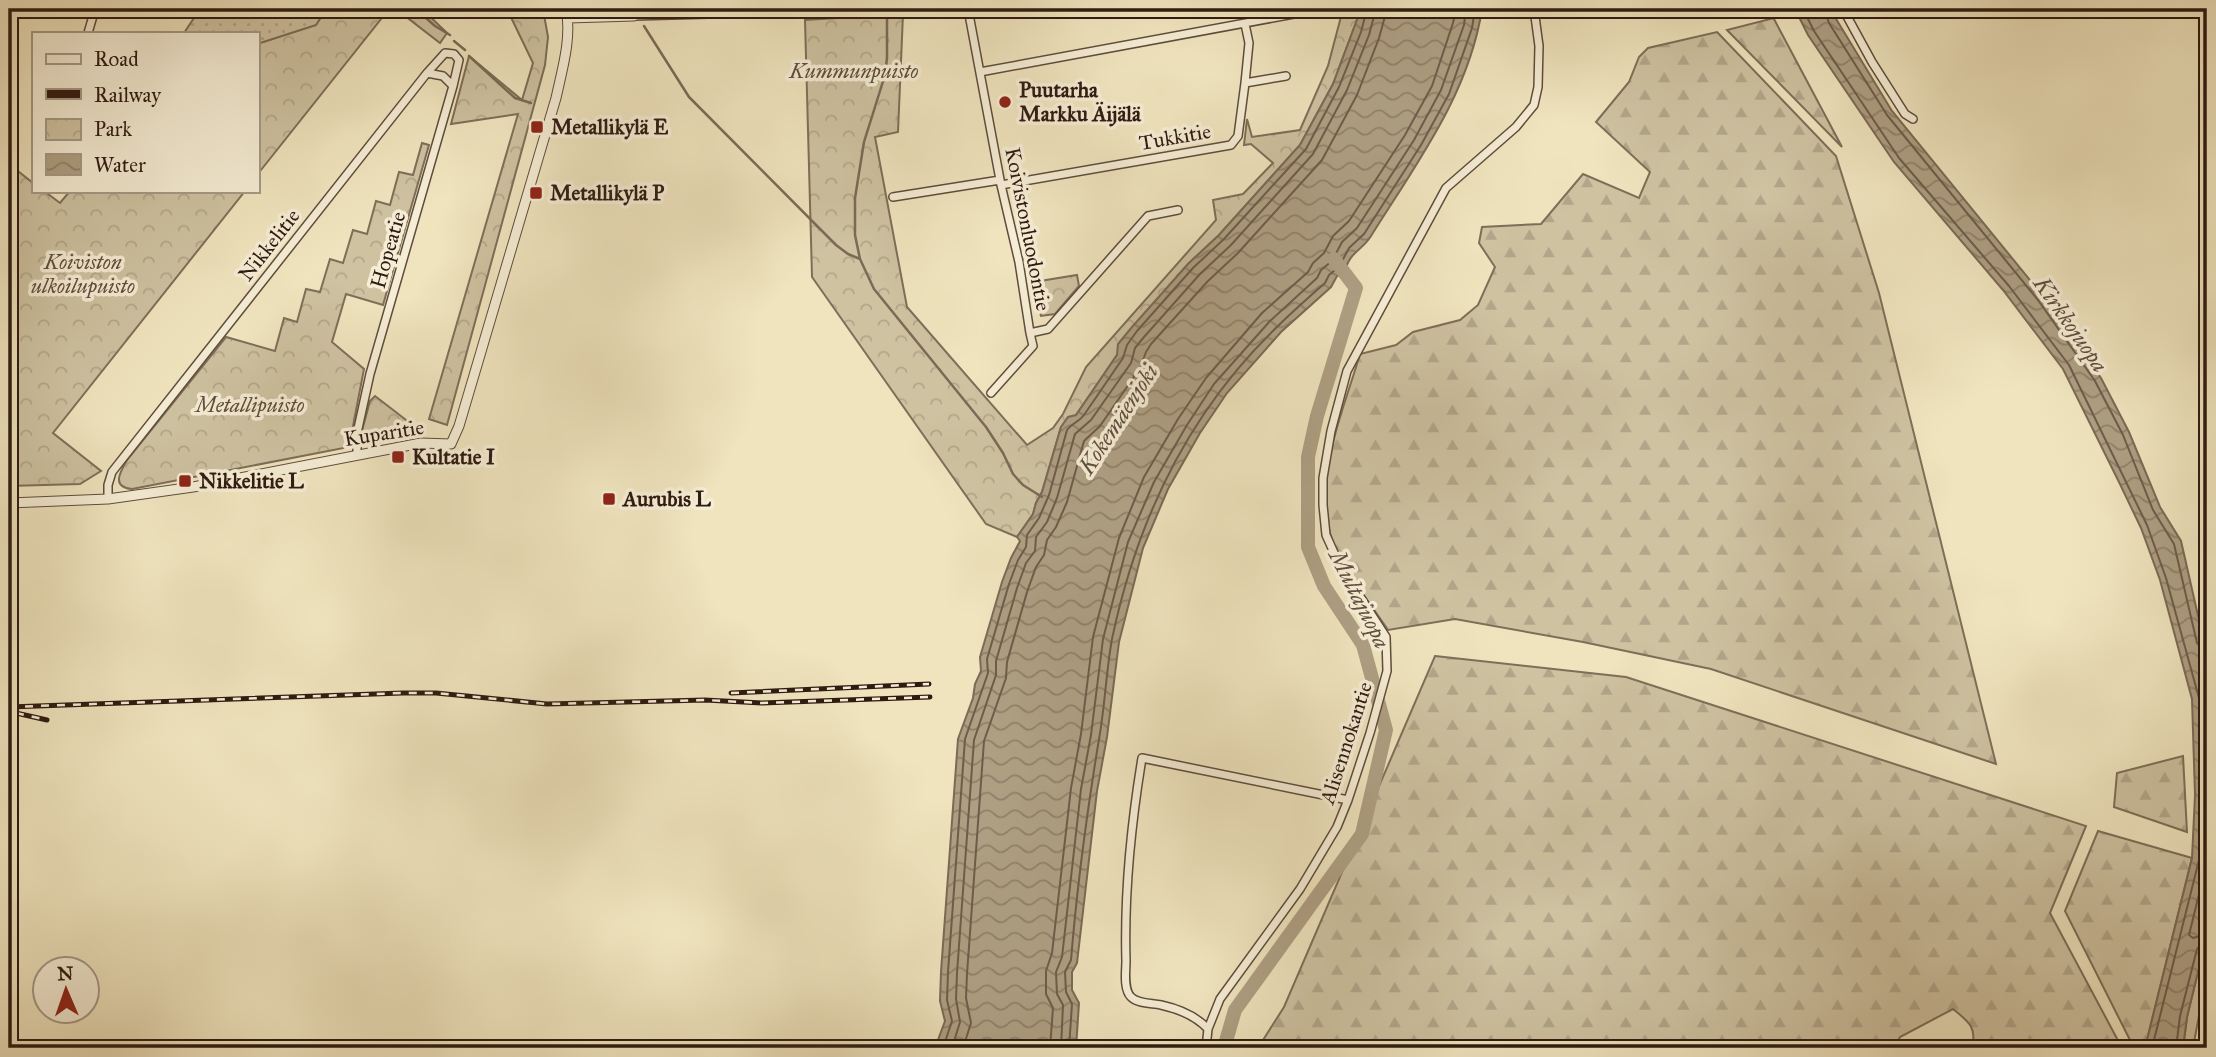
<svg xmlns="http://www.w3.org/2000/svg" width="2216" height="1057" viewBox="0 0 2216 1057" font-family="'IM FELL Great Primer',serif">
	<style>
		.grass { fill: #cec2a1; stroke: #7e6e59; stroke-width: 2 }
		.forest { fill: url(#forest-firs); stroke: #7e6e59; stroke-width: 2 }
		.park { fill: url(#park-crowns); stroke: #7e6e59; stroke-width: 2 }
		.garden { fill: url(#garden-dots); stroke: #7e6e59; stroke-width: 2 }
		.water { fill: url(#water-waves); stroke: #7b6a55; stroke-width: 2 }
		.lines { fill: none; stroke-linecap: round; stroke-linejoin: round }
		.shore { stroke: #6e5c4a; stroke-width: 2 }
		.stream { stroke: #7b6a55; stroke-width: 2.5 }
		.river { stroke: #ae9f83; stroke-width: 14 }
		.minor-casing { stroke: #5f4c3c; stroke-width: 10 }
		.tertiary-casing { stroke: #5f4c3c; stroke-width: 11 }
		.minor { stroke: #f5edd5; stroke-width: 7 }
		.tertiary { stroke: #f5edd5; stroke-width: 9 }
		.rail-casing { stroke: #2f1a11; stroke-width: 5 }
		.rail { stroke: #f5edd5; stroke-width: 2.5; stroke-dasharray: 8; stroke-linecap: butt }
		.poi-dot { fill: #8f2418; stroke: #f5edd5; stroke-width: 2.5 }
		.labels { text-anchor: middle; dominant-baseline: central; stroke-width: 7; stroke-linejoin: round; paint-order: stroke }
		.park-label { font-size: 21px; font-style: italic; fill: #5f4c3c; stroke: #f5edd5 }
		.poi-label { font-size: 21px; font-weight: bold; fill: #2f1a11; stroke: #f5edd5; text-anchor: start }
		.street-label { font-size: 21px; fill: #2f1a11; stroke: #f5edd5 }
		.water-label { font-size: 23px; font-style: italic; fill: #624f3f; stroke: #f5edd5 }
	</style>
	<defs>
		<pattern id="forest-firs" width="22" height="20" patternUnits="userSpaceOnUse" patternTransform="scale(1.75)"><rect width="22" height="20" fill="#cec2a1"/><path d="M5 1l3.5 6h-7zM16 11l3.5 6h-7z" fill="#b1a68a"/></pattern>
		<pattern id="park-crowns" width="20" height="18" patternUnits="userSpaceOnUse" patternTransform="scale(1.75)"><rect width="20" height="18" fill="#cec2a1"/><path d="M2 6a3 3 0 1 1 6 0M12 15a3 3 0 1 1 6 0" fill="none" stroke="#b1a68a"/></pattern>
		<pattern id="garden-dots" width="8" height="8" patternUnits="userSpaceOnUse" patternTransform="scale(1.75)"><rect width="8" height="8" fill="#cec2a1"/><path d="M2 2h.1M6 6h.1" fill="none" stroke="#b1a68a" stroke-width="1.8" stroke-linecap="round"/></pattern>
		<pattern id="water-waves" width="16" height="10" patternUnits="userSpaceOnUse" patternTransform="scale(1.75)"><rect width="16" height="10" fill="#ae9f83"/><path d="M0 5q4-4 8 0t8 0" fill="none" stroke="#8e816a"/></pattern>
	</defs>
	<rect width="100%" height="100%" fill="#efe4be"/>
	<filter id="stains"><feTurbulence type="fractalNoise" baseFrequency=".00286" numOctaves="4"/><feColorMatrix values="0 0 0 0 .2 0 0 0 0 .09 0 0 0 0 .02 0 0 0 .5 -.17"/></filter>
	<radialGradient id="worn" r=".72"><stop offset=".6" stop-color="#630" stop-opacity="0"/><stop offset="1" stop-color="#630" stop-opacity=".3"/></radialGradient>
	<!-- grass -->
	<path class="grass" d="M2207 935V972L2193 1048H2183L2187 1017Z"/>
	<!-- forest -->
	<path class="forest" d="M1774 18V19L1842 147 1727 30Z
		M1717 32 1836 156 1879 293 1996 764 1711 669 1583 642 1455 619 1388 630C1372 606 1354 583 1340 558 1305 495 1342 416 1360 354L1396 345 1413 332 1460 320 1478 305 1495 267 1479 243 1482 227 1541 224 1583 174 1639 198 1650 172 1596 122 1629 82 1639 57 1648 48Z
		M1435 656 1626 677 2086 826 2050 913 2122 1048H1972C1977 1027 1969 1022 1953 1009L1900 1037 1894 1048H1258L1284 1007Z
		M2183 756 2187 832 2114 807 2117 773Z
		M2098 831 2192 858 2145 1048H2134L2065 911Z"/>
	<!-- park -->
	<path class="park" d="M326 9H389L257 175V44L316 25Z
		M396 9H422L447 33 440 43Z
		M507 9H543L548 37 545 65 447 425 429 419 518 114 451 124 469 56 522 100 533 63Z
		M1343 9H1361L1333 84 1300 145 1219 235 1188 264 1119 344V352L1076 415 1061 427 1042 492 1036 503 1033 514 1017 537 986 524 812 277 805 20 903 14 898 132 875 137 907 307 1027 445 1053 428 1063 414 1086 367 1216 220 1213 200 1243 194 1273 163 1251 144 1244 145 1247 119 1252 137 1300 130 1328 66Z
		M422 143 429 145 383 305 346 294 332 342 364 369 349 447 132 489C111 487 120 472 127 460L226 337 275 351 284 318 297 322 306 289 320 292 330 259 343 263 353 230 367 234 376 201 390 205 399 172 413 175Z
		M9 164 33 183V191H44L60 203 70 191H245L53 433 101 471 80 484 9 486Z
		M1029 274 1034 281H1040L1077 275 1079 286 1055 314 1041 316Z
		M375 396 410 423 412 432 362 442 360 438 370 401Z"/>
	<!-- garden -->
	<path class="garden" d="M200 9H326L316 25 257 44V33H184Z"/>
	<!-- water -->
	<path class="water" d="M1361 9H1482C1469 94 1416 164 1371 236 1361 252 1350 250 1344 274L1337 276 1331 287 1281 332 1227 393 1200 433 1168 489 1143 548 1119 642 1107 737 1097 791 1077 963 1072 972V990L1079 1003 1076 1048H935L945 1021 940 1001 941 972 958 739 973 698 975 684 981 671 980 657 1002 582 1011 558 1020 541 1017 537 1033 514 1036 503 1042 492 1061 427 1068 417 1076 415 1117 355 1118 344 1132 327 1188 264 1219 235 1300 145 1333 84Z
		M1795 9H1830L1892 111 2043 296 2101 378 2129 432 2160 507 2181 541 2207 655V935L2187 1017 2183 1048H2145L2192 858 2195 795 2192 699 2160 580 2141 528 2118 480 2063 369 2003 290 1894 162 1808 35Z"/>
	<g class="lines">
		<!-- shore -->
		<path class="shore" d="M1803 9 1814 31 1899 158 2009 286 2069 365 2147 525 2166 578 2199 698 2202 795 2199 860 2152 1048
			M1824 9 1829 23 1887 115 2038 300 2095 381 2123 435 2153 510 2174 544 2197 643 2201 648 2207 649
			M2207 862 2189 935 2193 938 2207 934
			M943 1048 952 1021 947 1000 948 972 965 739 988 673 987 659 1009 584 1018 560 1026 547 1027 535 1039 518 1049 495 1067 430C1072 423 1079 422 1084 415L1123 358 1127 345 1137 331 1193 268 1224 239 1306 149 1339 87 1361 32 1367 9
			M952 1048 960 1022 956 999 957 973 974 740 996 675V661L1017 588 1026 563 1035 551 1036 537 1047 522 1057 498 1075 434 1091 420 1131 363 1135 348 1144 337 1200 274 1231 245 1313 154 1347 90 1369 35 1376 9
			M963 1048 971 1023 966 998 967 974 984 741 1006 678 1007 662 1027 592 1036 567 1044 555 1047 540 1056 527 1067 502 1084 441 1100 426 1140 368 1146 352 1151 344 1208 281 1238 253 1322 160 1357 95 1379 38 1387 9
			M1050 1048 1053 1008 1046 994V971L1052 953 1071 788 1081 734 1093 637 1119 538 1144 477 1178 419 1206 378 1262 313 1308 272 1313 263 1324 253 1333 236 1349 221 1405 135 1432 86 1453 23 1456 9
			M1061 1048 1063 1005 1057 994 1056 972 1062 957 1081 789 1091 735 1103 639 1128 542 1154 482 1187 425 1214 384 1270 321 1317 278 1321 270 1332 261 1342 242 1357 228 1414 140 1441 90 1464 25 1466 9
			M1069 1048 1072 1004 1066 992 1065 972 1071 960C1077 886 1087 812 1099 739 1105 706 1106 672 1112 639 1137 520 1189 411 1278 326 1293 311 1309 297 1325 283L1329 275 1339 267 1349 248 1364 234 1421 145 1449 94 1472 28 1475 9
			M2176 1048 2180 1016 2197 949 2201 944 2207 943"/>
		<!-- stream -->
		<path class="stream" d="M416 9 435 26 450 35
			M887 17V58L885 75 864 142 855 198V235L860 259 874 289 986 427 1003 453 1013 474 1023 485 1042 497
			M644 26 689 97 836 245 848 254 860 259
			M454 41 465 50
			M469 56 515 98 531 103"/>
		<!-- river -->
		<path class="river" d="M1224 1048 1235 1010 1362 834 1386 730 1363 645 1324 586 1308 547V457L1317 416 1356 288 1334 259"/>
		<!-- minor casing -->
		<g class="minor-casing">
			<path id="minor" d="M968 9 1001 185 1019 262 1030 333
				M1101 9 1102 14
				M1843 9 1872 62 1905 114 1913 119
				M634 16 887 9
				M88 33 95 9
				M980 72 1321 9
				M1245 83 1286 76
				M1001 185 1231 145 1238 136 1245 83 1249 43 1245 24
				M893 197 1000 180
				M991 393 1033 346 1030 333 1048 329 1148 216 1178 210
				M357 454V433L370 374 453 86 443 76 427 73
				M108 499V485L112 472 427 73 445 53 454 54 459 60 453 86
				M1208 1029C1196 1016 1179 1009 1161 1005 1152 1003 1138 1004 1131 997 1123 989 1126 970 1126 961 1124 893 1131 825 1142 758L1348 800
				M1206 1048 1208 1029 1220 999 1300 889 1337 827 1348 800 1370 733 1387 671 1386 637 1340 566 1326 535 1323 505V478L1331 431 1347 371 1446 188 1516 127 1534 105 1538 87 1539 46 1534 9"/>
		</g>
		<!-- tertiary casing -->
		<g class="tertiary-casing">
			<path id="tertiary" d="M568 18 634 16
				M9 503 108 499 193 487 421 443 451 444 459 426 556 98C562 70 572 38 566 9"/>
		</g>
		<!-- minor -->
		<use href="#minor" class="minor"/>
		<!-- tertiary -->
		<use href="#tertiary" class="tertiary"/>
		<!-- rail casing -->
		<g class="rail-casing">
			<path id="rail" d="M731 693 929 684
				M9 707 403 693H436L547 704 705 700 762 703 930 697
				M16 713 47 720"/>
		</g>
		<!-- rail -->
		<use href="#rail" class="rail"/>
	</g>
	<!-- markers -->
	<g class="poi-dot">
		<circle cx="1005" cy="102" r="7"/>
		<rect x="530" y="120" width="14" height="14" rx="3.5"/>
		<rect x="529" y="186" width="14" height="14" rx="3.5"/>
		<rect x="391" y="450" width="14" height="14" rx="3.5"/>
		<rect x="178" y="474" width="14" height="14" rx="3.5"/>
		<rect x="602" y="492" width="14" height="14" rx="3.5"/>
	</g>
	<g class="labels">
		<!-- park labels -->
		<g class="park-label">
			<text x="854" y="71">Kummunpuisto</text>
			<text x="83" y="262">Koiviston<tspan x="83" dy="24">ulkoilupuisto</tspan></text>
			<text x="250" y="405">Metallipuisto</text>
		</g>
		<!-- poi labels -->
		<g class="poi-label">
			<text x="1019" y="90">Puutarha<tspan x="1019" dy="24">Markku Äijälä</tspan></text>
			<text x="551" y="127">Metallikylä E</text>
			<text x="550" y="193">Metallikylä P</text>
			<text x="412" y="457">Kultatie I</text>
			<text x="199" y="481">Nikkelitie L</text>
			<text x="623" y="499">Aurubis L</text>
		</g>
		<!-- street labels -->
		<g class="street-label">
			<text transform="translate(1175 137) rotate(-10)">Tukkitie</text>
			<text transform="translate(1028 229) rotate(79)">Koivistonluodontie</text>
			<text transform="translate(269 245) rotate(-52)">Nikkelitie</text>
			<text transform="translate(388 250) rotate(-74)">Hopeatie</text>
			<text transform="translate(384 433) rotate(-9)">Kuparitie</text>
			<text transform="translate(1346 743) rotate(-72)">Alisennokantie</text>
		</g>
		<!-- water labels -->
		<g class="water-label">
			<text transform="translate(2071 324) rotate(55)">Kirkkojuopa</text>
			<text transform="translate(1118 419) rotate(-57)">Kokemäenjoki</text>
			<text transform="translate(1360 599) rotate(63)">Multajuopa</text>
		</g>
	</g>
	<!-- margin -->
	<rect width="2216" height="1057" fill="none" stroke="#efe4be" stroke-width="35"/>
	<rect x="10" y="10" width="2195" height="1036" fill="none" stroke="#2f1a11" stroke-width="3.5"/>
	<rect x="18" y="18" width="2181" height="1022" fill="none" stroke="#2f1a11" stroke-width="2"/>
	<!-- legend -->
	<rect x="32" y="32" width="228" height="161" fill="#f5edd5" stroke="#a69987" stroke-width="2"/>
	<rect x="46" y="54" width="35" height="10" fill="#f5edd5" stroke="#a69987" stroke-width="2"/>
	<text x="94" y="66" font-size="21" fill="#2f1a11">Road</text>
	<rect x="46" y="89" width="35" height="10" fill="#2f1a11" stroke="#a69987" stroke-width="2"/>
	<text x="94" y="102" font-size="21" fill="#2f1a11">Railway</text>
	<rect x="46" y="119" width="35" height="21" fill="url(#park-crowns)" stroke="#a69987" stroke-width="2"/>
	<text x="94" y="136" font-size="21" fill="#2f1a11">Park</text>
	<rect x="46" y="154" width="35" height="21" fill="url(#water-waves)" stroke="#a69987" stroke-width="2"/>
	<text x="94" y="172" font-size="21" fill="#2f1a11">Water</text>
	<!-- north arrow -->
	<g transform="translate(66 990) rotate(358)"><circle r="33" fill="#f5edd5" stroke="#a69987" stroke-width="2"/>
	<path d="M0-5L12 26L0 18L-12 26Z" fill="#8f2418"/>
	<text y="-10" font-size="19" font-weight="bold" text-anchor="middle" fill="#2f1a11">N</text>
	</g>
	<rect width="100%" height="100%" filter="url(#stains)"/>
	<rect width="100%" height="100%" fill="url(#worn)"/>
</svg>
